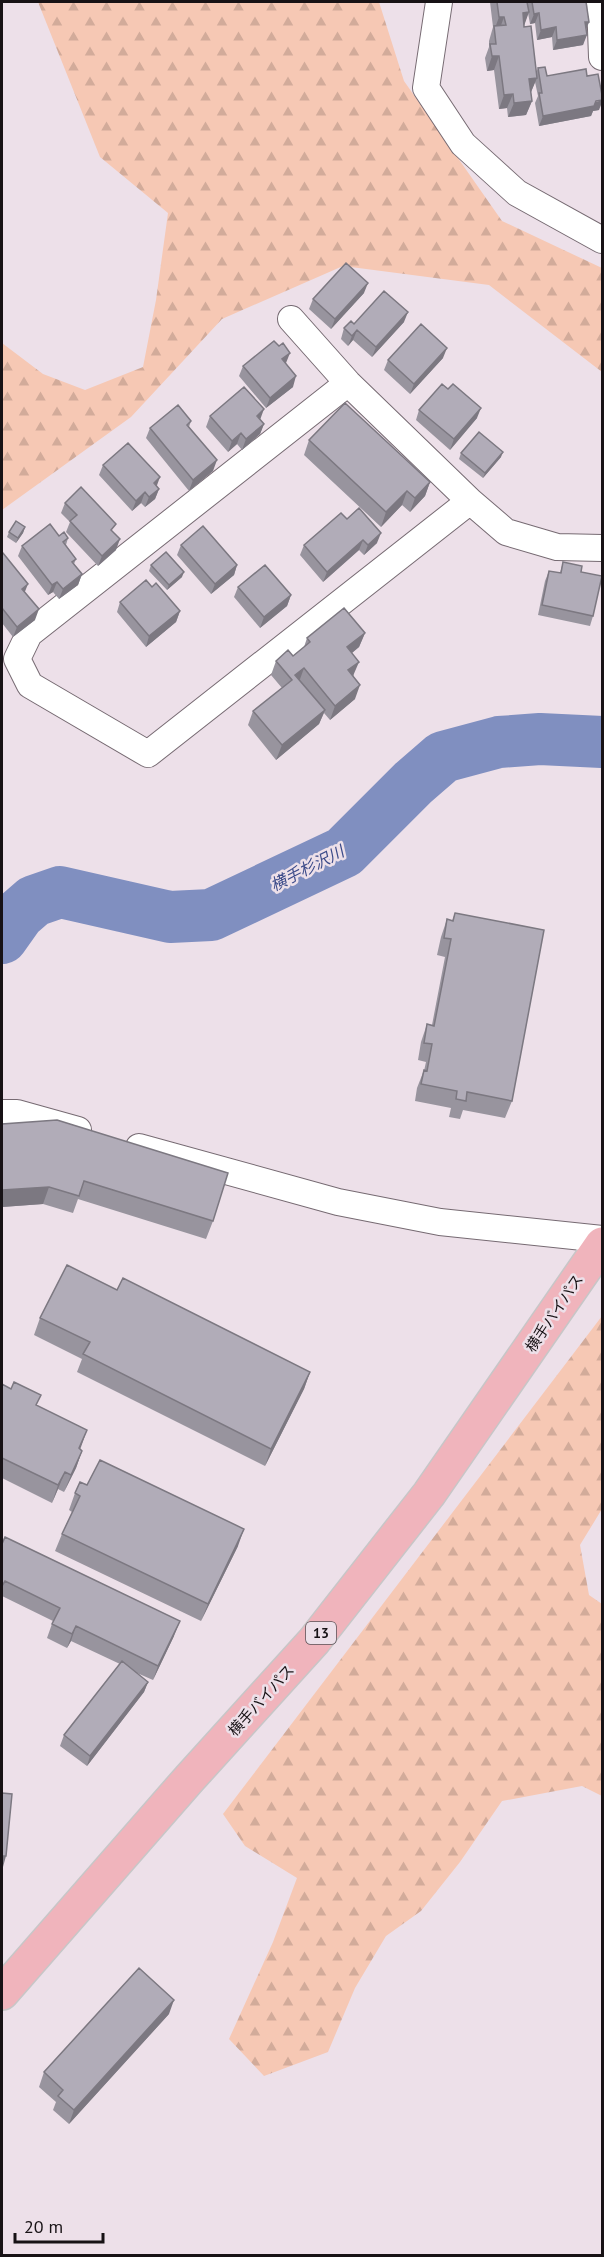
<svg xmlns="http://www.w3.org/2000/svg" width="604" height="2257" viewBox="0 0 604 2257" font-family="'PT Sans','Noto Sans JP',sans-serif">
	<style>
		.forest { fill: url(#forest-firs) }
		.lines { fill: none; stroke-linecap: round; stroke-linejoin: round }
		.river { stroke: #808fc0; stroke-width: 52 }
		.minor-casing { stroke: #766a72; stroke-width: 28 }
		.trunk-casing { stroke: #c7c6c7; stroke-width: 36 }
		.minor { stroke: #fff; stroke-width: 26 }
		.trunk { stroke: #f0b4bc; stroke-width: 33 }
		.wall { fill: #98949e }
		.shaded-wall { fill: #7c7881 }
		.building { fill: #b1acb8; stroke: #7c7881; stroke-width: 1.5 }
		.labels { text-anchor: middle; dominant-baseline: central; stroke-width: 5; stroke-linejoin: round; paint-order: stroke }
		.shield { fill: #ede0e9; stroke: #575055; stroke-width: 1.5 }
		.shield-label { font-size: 14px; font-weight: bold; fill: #171215 }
		.street-label { font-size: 15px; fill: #171215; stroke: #ede0e9 }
		.water-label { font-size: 16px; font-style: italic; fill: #3b4a89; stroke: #ede0e9 }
	</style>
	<defs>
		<pattern id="forest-firs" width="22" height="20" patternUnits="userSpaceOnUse" patternTransform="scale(1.5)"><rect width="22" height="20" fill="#f6c8b4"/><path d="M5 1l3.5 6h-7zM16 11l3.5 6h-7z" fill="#d2ab9a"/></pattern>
	</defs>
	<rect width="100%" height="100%" fill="#ede0e9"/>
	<!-- forest -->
	<path class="forest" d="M38 2H379L404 81 502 221 602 268V372L489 285 343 266 222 319 131 417 2 510V343L43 374 85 390 143 367 156 300 168 213 100 157Z
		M602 1316V1509L580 1545 589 1595 602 1604V1796L582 1786 502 1801 460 1862 421 1911 386 1936 355 1988 328 2052 264 2076 229 2039 273 1942 297 1878 245 1846 223 1814Z"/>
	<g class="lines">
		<!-- river -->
		<path class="river" d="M2 938 19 914 34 901 60 892 170 917 211 915 344 852 413 783 443 757 499 742 540 739 602 742"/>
		<!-- minor casing -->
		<g class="minor-casing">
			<path id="minor" d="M439 2 426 88 463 144 517 193 602 240
				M600 2 602 57
				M291 319 348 383 470 501
				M348 383 29 634 17 659 30 685 148 754 470 501 506 532 557 547 602 548
				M2 1113H17L78 1130
				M139 1147 338 1202 440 1222 602 1239"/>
		</g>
		<!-- trunk casing -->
		<g class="trunk-casing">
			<path id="trunk" d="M2 1993 189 1779 314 1641 429 1494 602 1244"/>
		</g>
		<!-- minor -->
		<use href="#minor" class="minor"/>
		<!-- trunk -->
		<use href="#trunk" class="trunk"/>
	</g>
	<!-- wall -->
	<path class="wall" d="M490 2H586L589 22 586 30 583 45 553 50 552 37 537 40 535 23 530 24 528 13 524 25 536 73 538 68 547 76H587L599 110 593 111 591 116 539 126 535 103 538 96 535 82 531 92 532 101 526 115 508 117 507 108 499 109 494 70 487 71 485 58 489 47V41L493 27Z
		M364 293 331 329 309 309 313 299Z
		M404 322 372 357 353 340 348 346 341 339 344 328 354 324Z
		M279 346 286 363 293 387 266 408 239 376 243 366Z
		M443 358 410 394 384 370 388 360Z
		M419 410 477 418 450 450 416 420Z
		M210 416 260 420 264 424 260 434 242 450 237 444 228 452 206 427Z
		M191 421 189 427 213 471 189 491 146 438 150 428Z
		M309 440 430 482 425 496 410 512 402 505 381 527 304 455Z
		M461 453 501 457 483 478 459 459Z
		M103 465 157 487 159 489 155 499 145 507 141 503 132 511 99 475Z
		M65 503 113 532 116 550 98 566 66 532 70 522 61 513Z
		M347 519 377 543 364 555 359 550 323 582 300 555 304 545Z
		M25 527 23 533 16 543 7 537 9 532Z
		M59 536 68 538 66 545 76 559 74 564 82 574 78 585 59 599 53 592 48 595 18 556 22 546Z
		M181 545 237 565 234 575 211 594 177 555Z
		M2 553 25 592 35 620 13 637 2 623Z
		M563 562 581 572 593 616 590 626 538 615 545 581 549 571 560 573Z
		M151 565 182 577 167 590 149 571Z
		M238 587 291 595 287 606 260 628 234 597Z
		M120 602 180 611 176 622 146 647 117 612Z
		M365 633 359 647 352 653 355 699 330 720 324 713 319 724 276 760 248 725 253 711 282 688 271 675 276 661 293 656 304 647 307 638Z
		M455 913 512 1101 505 1118 463 1110 460 1119 449 1117 451 1108 415 1101 417 1088 424 1070V1071L426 1062 418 1060 421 1042 427 1024 432 1025 445 957 437 955 441 937 447 919 452 921Z
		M2 1124 213 1221 206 1239 78 1199 73 1213 43 1204 2 1207Z
		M117 1290 310 1372 304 1389 265 1466 77 1372 82 1359 34 1335 40 1318Z
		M2 1384 37 1406 82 1451 76 1468 64 1492 58 1489 52 1503 2 1478Z
		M87 1485 238 1546 201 1621 55 1551 62 1534 72 1512 69 1510 75 1493Z
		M2 1544 174 1636 153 1680 137 1673 148 1682 144 1692 87 1766 60 1746 64 1735 120 1664 71 1641 67 1648 47 1638 53 1621 2 1596Z
		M169 2014 69 2124 53 2110 56 2102 39 2087 44 2072Z"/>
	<!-- shaded-wall -->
	<path class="shaded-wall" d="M529 12 524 26 523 13Z
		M539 13 535 23 530 24 534 14Z
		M499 17H504L499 31H494Z
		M585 22H589L585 32Z
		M556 27 552 37 537 40 541 30Z
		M587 35 583 45 553 50 557 40Z
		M492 56H499L494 70 487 71Z
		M537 78 531 92 524 93 529 79Z
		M513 94 507 108 499 109 504 95Z
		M603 100 599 110 593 111 591 116 539 126 543 116Z
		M532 101 526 115 508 117 514 103Z
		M368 283 364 293 331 329 335 319Z
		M408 312 404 322 372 357 376 347Z
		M357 330 353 340 348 346 352 336Z
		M447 348 443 358 410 394 414 384Z
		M290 353 286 363 278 369 282 359Z
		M296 376 293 387 266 408 270 398Z
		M481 408 477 418 450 450 454 439Z
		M264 409 260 420 257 416Z
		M264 424 260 434 242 450 246 439Z
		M241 433 237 444 228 452 232 441Z
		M503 452 501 457 483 478 485 473Z
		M217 460 213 471 189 491 193 480Z
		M160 477 156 488 154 483Z
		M430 482 425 496 410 512 415 498Z
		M159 489 155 499 145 507 149 497Z
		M407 491 402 505 381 527 386 512Z
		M145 492 141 503 132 511 136 501Z
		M25 527 23 533 16 543 18 538Z
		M381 533 377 543 364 555 368 545Z
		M120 539 116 550 98 566 102 556Z
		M363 540 359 550 323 582 327 572Z
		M237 565 234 575 211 594 215 584Z
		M184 572 182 577 167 590 169 585Z
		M82 574 78 585 59 599 63 589Z
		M57 582 53 592 48 595 52 585Z
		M28 584 24 594 22 589Z
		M291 595 287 606 260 628 264 617Z
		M39 609 35 620 13 637 17 627Z
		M180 611 176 622 146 647 149 636Z
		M365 633 359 647 342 661 347 647Z
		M359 662 353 676 343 684 348 670Z
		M304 668 299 682 295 675Z
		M360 685 355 699 330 720 335 706Z
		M325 710 319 724 276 760 282 745Z
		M49 1187 43 1204 2 1207V1190Z
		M310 1372 304 1389 265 1466 271 1449Z
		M87 1430 81 1447 72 1466 79 1448Z
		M82 1451 76 1468 64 1492 71 1475Z
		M65 1472 58 1489 52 1503 58 1485Z
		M244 1529 238 1546 201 1621 208 1604Z
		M180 1621 174 1636 153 1680 158 1666Z
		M76 1626 71 1641 67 1648 72 1634Z
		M148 1682 144 1692 87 1766 90 1756Z
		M2 1856H6L3 1867H2Z
		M174 2000 169 2014 69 2124 74 2110Z"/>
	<!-- building -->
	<path class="building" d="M497 2H527L529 12 523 13 524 27 531 26 537 78 529 79 532 101 514 103 513 94 504 95 499 56H492L490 44H496L494 26 506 25 504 17H499Z
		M532 2H586L589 22H585L587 35 557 40 556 27 541 30 539 13 534 14Z
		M545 67 547 76 586 69 587 76 598 74 603 100 596 101 594 106 543 116 539 93H542L538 68Z
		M346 263 368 283 335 319 313 299Z
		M384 291 408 312 376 347 357 330 352 336 344 328 351 321 354 324Z
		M421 324 447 348 414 384 388 360Z
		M274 341 279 346 283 343 290 353 282 359 296 376 270 398 243 366Z
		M442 384 448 389 453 384 481 408 454 439 419 410Z
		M244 387 264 409 257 416 264 424 246 439 241 433 232 441 210 416Z
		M345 403 430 482 415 498 407 491 386 512 309 440Z
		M178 405 191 421 187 425 217 460 193 480 150 428Z
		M479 432 503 452 485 473 461 453Z
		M128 443 160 477 154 483 159 489 149 497 145 492 136 501 103 465Z
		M81 487 116 524 111 530 120 539 102 556 70 521 77 515 65 503Z
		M359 508 381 533 368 545 363 540 327 572 304 545 341 513 347 519Z
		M16 521 25 527 18 538 9 532Z
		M50 524 59 536 64 532 68 538 63 542 76 559 72 562 82 574 63 589 57 582 52 585 22 546Z
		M203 526 237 565 215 584 181 545Z
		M166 552 184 572 169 585 151 565Z
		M2 553H3L28 584 22 589 39 609 17 627 2 608Z
		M563 562 582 566 581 572 602 576 593 616 542 605 549 571 561 573Z
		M265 565 291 595 264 617 238 587Z
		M146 580 152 587 156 583 180 611 149 636 120 602Z
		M344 608 365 633 347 647 359 662 348 670 360 685 335 706 304 668 295 675 325 710 282 745 253 711 292 680 276 661 288 650 293 656 310 642 307 638Z
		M455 913 544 930 512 1101 467 1092 466 1101 456 1099 457 1091 421 1084 424 1070 427 1071 432 1044 424 1043 427 1024 434 1026 451 939 444 938 447 919 453 921Z
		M57 1120 228 1173 213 1221 84 1181 79 1196 49 1187 2 1190V1124Z
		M67 1265 117 1290 123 1278 310 1372 271 1449 83 1354 90 1342 40 1318Z
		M14 1382 41 1395 36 1405 87 1430 79 1448 82 1451 71 1475 65 1472 58 1485 2 1458V1384L11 1389Z
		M100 1460 244 1529 208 1604 62 1534 80 1496 75 1493 80 1482 87 1485Z
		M5 1537 180 1621 158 1666 76 1626 72 1634 52 1624 60 1608 5 1581 2 1586V1544Z
		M122 1661 148 1682 90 1756 64 1735Z
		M2 1793 12 1794 6 1856H2Z
		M139 1968 174 2000 74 2110 58 2096 63 2090 44 2072Z"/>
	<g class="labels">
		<!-- shield labels -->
		<rect class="shield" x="306" y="1622" width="30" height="22" rx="4.5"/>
		<g class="shield-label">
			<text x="321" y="1633">13</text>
		</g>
		<!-- street labels -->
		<g class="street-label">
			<text transform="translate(554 1313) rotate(-56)">横手バイパス</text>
			<text transform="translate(261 1700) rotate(-48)">横手バイパス</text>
		</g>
		<!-- water labels -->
		<g class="water-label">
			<text transform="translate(307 868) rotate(-27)">横手杉沢川</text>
		</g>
	</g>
	<!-- border -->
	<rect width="604" height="2257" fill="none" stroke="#171215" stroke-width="6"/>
	<!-- scale -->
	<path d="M15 2233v9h88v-9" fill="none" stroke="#171215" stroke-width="3"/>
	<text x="24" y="2233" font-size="18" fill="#171215" stroke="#ede0e9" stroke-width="4.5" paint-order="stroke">20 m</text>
</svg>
